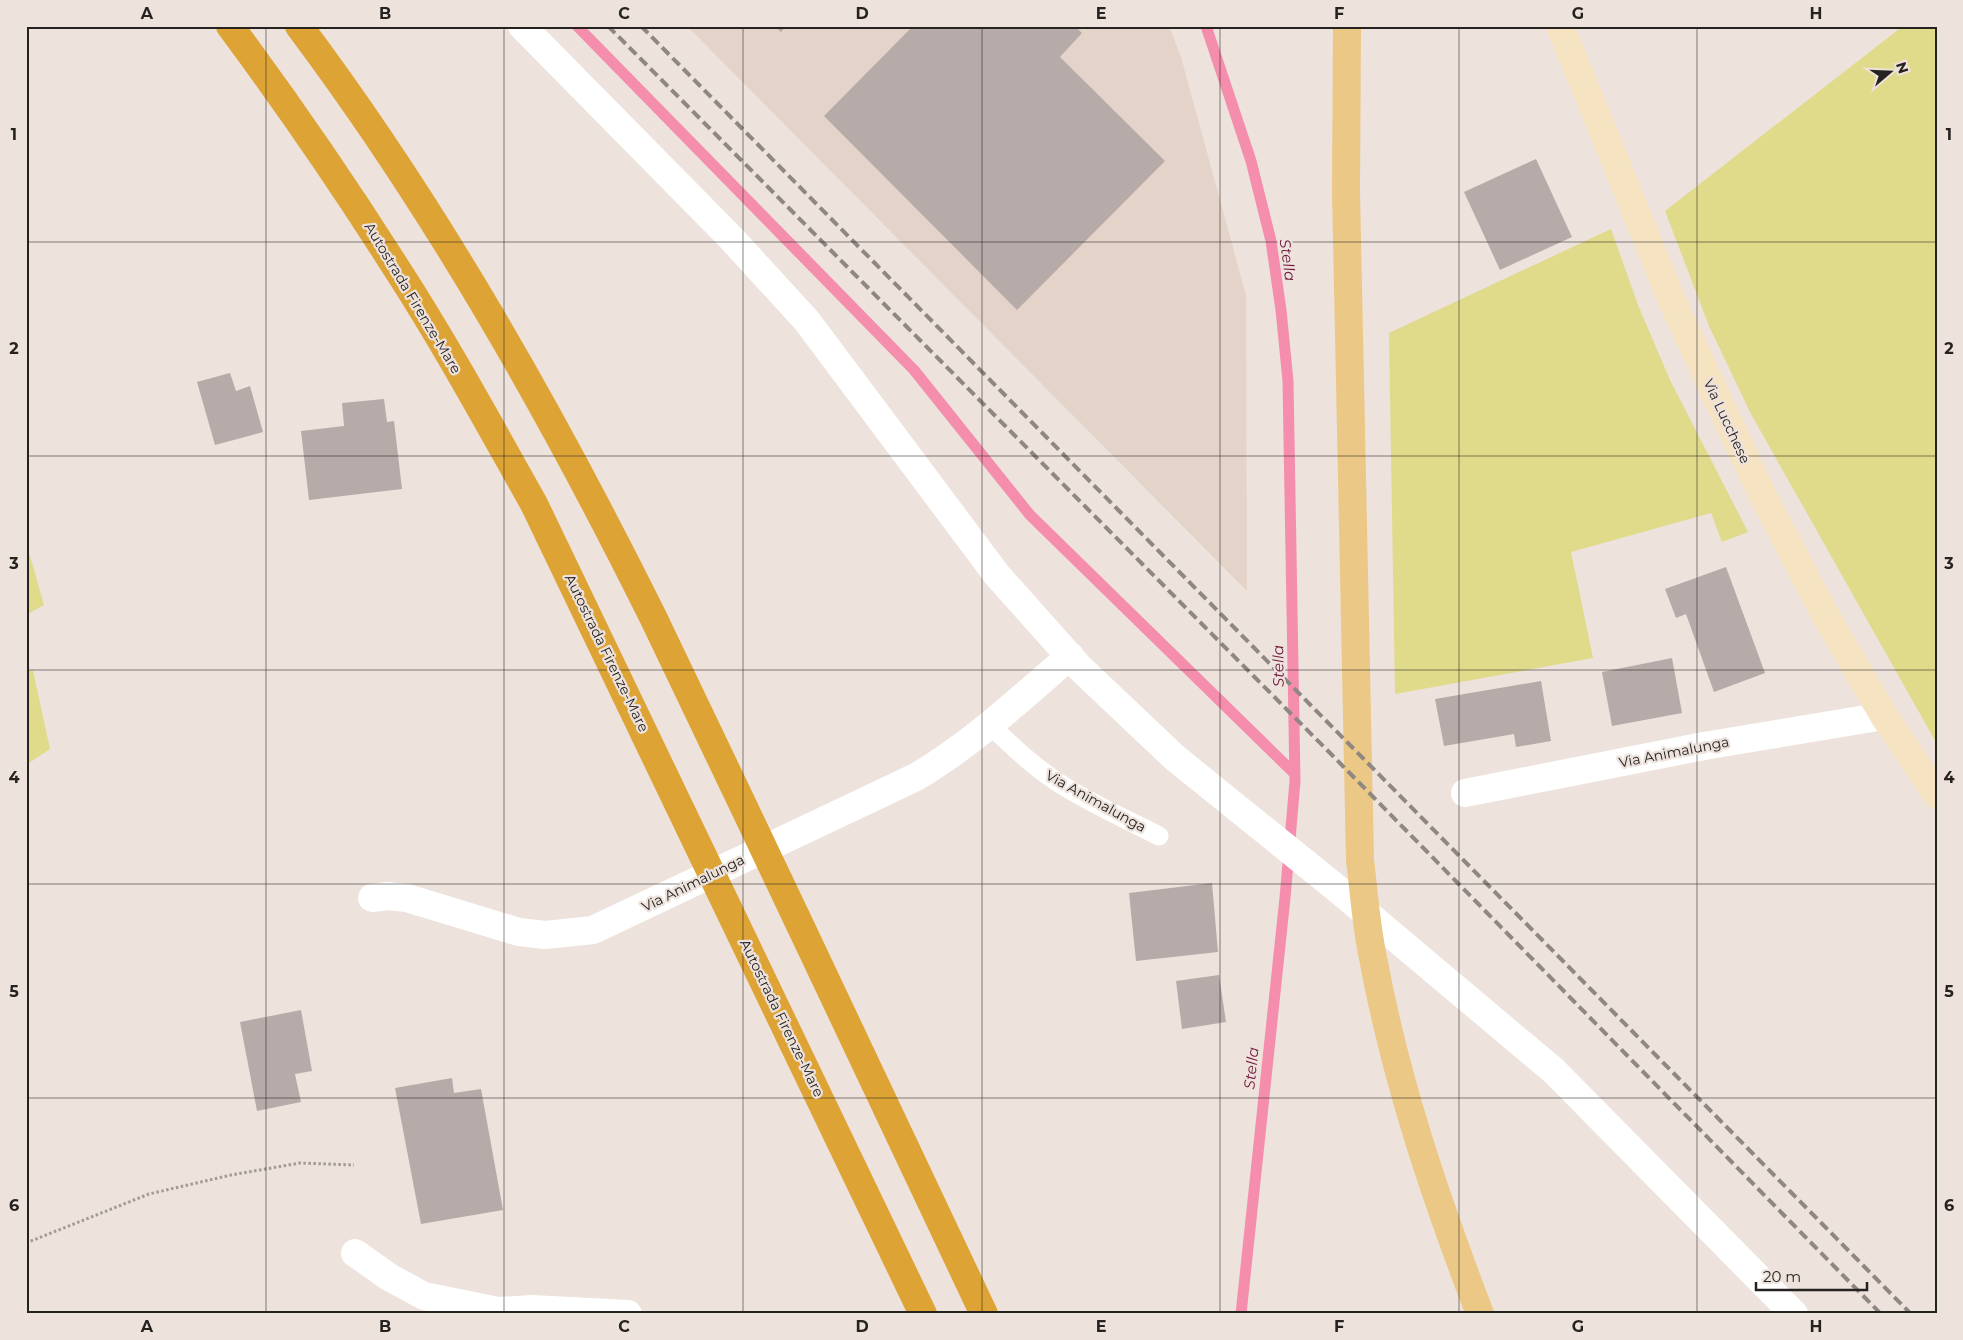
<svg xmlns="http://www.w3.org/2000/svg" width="1963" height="1340" viewBox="0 0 1963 1340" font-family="Montserrat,sans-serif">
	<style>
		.built { fill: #e4d3c9 }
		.green { fill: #e0da8b }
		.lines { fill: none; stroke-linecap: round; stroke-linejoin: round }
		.stream { stroke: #f58ead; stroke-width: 11 }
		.building { fill: #b7aba9 }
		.path { stroke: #a29a95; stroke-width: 3; stroke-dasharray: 2.5 2.5; stroke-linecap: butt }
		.lane { stroke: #fff; stroke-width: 19 }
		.street { stroke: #fff; stroke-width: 28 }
		.secondary { stroke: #f5e3c2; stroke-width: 28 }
		.primary { stroke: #ebc885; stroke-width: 28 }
		.highway { stroke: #dda334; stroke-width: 28 }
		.rail { stroke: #8f8783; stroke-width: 4; stroke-dasharray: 10 5; stroke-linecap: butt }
		.grid { fill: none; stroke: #262220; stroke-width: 1; stroke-opacity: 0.55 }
		.labels { text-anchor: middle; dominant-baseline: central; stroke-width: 4.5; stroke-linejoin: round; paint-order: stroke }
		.street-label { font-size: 14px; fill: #262220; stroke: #ede2dc }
		.water-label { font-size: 15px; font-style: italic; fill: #6e1339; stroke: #ede2dc }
		.neatline { fill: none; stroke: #262220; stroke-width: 2 }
		.grid-label { font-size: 16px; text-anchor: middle; font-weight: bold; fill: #262220 }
	</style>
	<rect width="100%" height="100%" fill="#ede2dc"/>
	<!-- built -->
	<path class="built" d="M687 26H1169L1181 57 1246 295 1247 591Z"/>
	<!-- green -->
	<path class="green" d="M1903 26H1937V744L1751 414 1709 326 1665 211Z
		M1611 229 1638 305 1670 380 1748 532 1722 542 1711 513 1571 552 1593 658 1395 694 1389 333Z
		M26 542 44 605 26 615Z
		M26 669 33 671 50 749 26 765Z"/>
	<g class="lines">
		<!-- stream -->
		<path class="stream" d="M577 26 914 370 1030 515 1295 774
			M1206 26 1251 161 1271 241 1281 310 1288 381 1295 781 1285 898 1241 1314"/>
	</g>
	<!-- building -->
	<path class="building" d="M774 26H786L781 32Z
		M913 26H1075L1082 33 1060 57 1165 161 1017 310 824 116Z
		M1536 159 1572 237 1500 270 1464 192Z
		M230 373 236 391 250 386 263 432 215 445 197 382Z
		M384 399 387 422 394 421 402 489 309 500 301 431 344 426 342 403Z
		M1726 567 1765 673 1714 692 1686 614 1676 618 1665 589Z
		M1672 658 1682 713 1612 726 1602 672Z
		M1541 681 1551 741 1516 747 1514 734 1444 746 1435 699Z
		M1212 883 1218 952 1136 961 1129 893Z
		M1219 975 1226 1022 1182 1029 1176 981Z
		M301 1010 312 1071 295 1074 301 1102 257 1111 240 1022Z
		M452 1078 454 1093 481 1089 503 1210 421 1224 395 1088Z"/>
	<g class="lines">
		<!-- path -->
		<path class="path" d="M26 1243 149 1194 231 1175 300 1163 354 1165"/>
		<!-- lane -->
		<path class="lane" d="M990 725C1014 748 1038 771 1067 788 1096 806 1128 820 1159 836"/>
		<!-- street -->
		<path class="street" d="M522 26 731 238 807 321 997 575 1080 668 1174 757 1335 887 1554 1071 1794 1314
			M1465 793 1704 746 1884 716
			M372 898 387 896 407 898 519 932 545 935 593 930 916 777C972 744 1020 699 1070 656
			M355 1253 389 1277 424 1296 498 1311 532 1309 628 1314"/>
		<!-- secondary -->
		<path class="secondary" d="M1560 26 1673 303 1761 492 1823 611 1884 716 1937 795"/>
		<!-- primary -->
		<path class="primary" d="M1347 26 1346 191 1360 860C1364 892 1366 925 1373 958 1396 1082 1435 1196 1480 1314"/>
		<!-- highway -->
		<path class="highway" d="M230 26C288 104 343 184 395 266 445 343 489 424 534 504L923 1314
			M299 26C437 210 551 412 653 617 683 679 712 741 742 803 823 973 903 1143 984 1314"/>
		<!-- rail -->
		<path class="rail" d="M608 26 1332 755 1881 1314
			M641 26 1911 1314"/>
	</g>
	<!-- grid -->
	<path class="grid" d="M266 26V1314M504 26V1314M743 26V1314M982 26V1314M1220 26V1314M1459 26V1314M1697 26V1314M26 242H1937M26 456H1937M26 670H1937M26 884H1937M26 1098H1937"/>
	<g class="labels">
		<!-- street labels -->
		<g class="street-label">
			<text transform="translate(413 298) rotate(59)">Autostrada Firenze-Mare</text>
			<text transform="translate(1727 421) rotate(65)">Via Lucchese</text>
			<text transform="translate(607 653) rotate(64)">Autostrada Firenze-Mare</text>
			<text transform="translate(1674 752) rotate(-11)">Via Animalunga</text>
			<text transform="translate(1096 801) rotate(29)">Via Animalunga</text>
			<text transform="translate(693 883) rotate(-26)">Via Animalunga</text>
			<text transform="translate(782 1018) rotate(64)">Autostrada Firenze-Mare</text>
		</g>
		<!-- water labels -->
		<g class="water-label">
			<text transform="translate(1288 260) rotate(82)">Stella</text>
			<text transform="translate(1278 666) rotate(-91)">Stella</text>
			<text transform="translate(1251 1068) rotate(-84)">Stella</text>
		</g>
	</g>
	<!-- border -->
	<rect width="1963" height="1340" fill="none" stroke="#ede2dc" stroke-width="55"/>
	<!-- north arrow -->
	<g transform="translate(1890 72) rotate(71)" stroke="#ede2dc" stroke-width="4" paint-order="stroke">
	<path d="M0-4L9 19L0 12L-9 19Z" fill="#262220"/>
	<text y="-8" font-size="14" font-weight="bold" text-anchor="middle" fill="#262220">N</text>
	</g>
	<!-- scale -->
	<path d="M1756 1282v8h111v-8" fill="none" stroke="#262220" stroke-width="2.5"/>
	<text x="1763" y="1282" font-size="15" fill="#262220" stroke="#ede2dc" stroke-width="4" paint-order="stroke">20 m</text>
	<rect x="28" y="28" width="1908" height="1284" class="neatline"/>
	<g class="grid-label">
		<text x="147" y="19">A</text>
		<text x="385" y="19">B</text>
		<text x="624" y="19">C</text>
		<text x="862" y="19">D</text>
		<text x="1101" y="19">E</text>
		<text x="1339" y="19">F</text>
		<text x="1578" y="19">G</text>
		<text x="1816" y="19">H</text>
		<text x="14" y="140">1</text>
		<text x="1949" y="140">1</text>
		<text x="14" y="354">2</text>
		<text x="1949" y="354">2</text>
		<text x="14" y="569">3</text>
		<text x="1949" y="569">3</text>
		<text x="14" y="783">4</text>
		<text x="1949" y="783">4</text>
		<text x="14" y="997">5</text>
		<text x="1949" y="997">5</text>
		<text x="14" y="1211">6</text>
		<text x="1949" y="1211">6</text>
		<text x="147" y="1332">A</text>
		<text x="385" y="1332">B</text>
		<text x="624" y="1332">C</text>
		<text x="862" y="1332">D</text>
		<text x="1101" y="1332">E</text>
		<text x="1339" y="1332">F</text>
		<text x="1578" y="1332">G</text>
		<text x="1816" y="1332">H</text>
	</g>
</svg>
